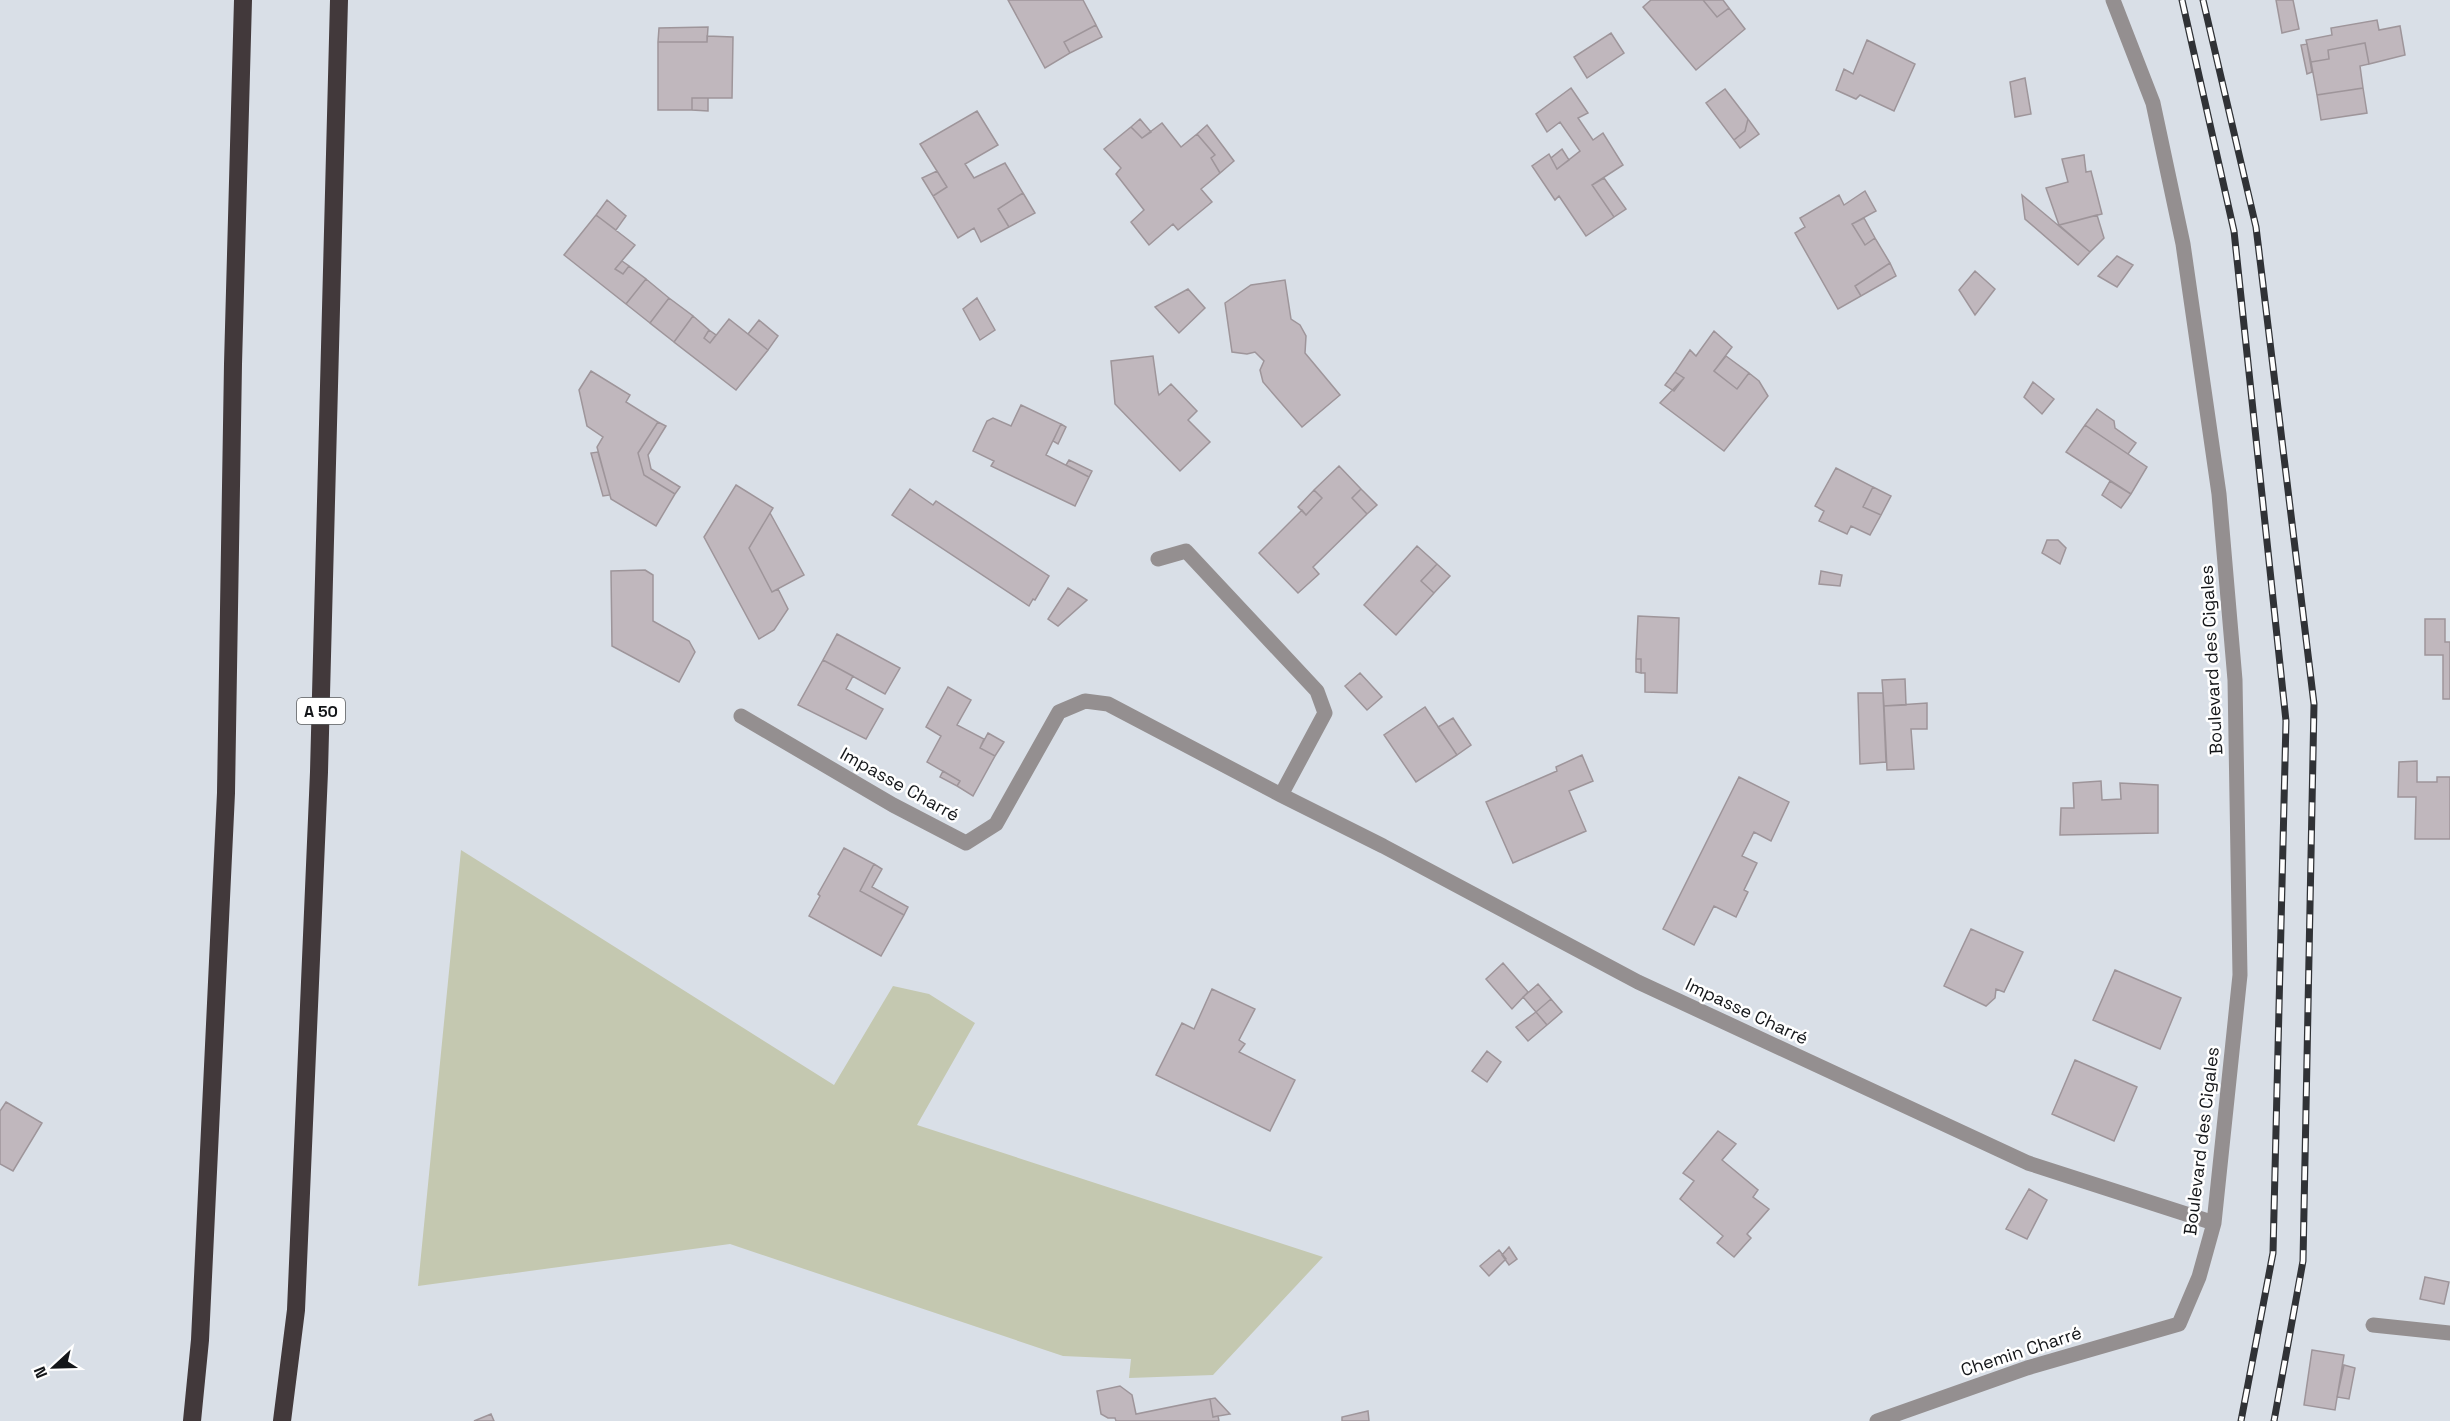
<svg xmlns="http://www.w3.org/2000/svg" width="2450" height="1421" viewBox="0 0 2450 1421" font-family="'Space Grotesk',sans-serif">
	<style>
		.green { fill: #c4c8b0 }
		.building { fill: #c0b7bd; stroke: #9e959a; stroke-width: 1.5 }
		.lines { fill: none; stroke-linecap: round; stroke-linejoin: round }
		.street { stroke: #948f90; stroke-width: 15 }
		.highway { stroke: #42393b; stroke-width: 18 }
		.rail-casing { stroke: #303236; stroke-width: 7 }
		.rail { stroke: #fff; stroke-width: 4.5; stroke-dasharray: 14; stroke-linecap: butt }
		.labels { text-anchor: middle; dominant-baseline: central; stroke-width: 5; stroke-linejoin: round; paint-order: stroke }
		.shield { fill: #fff; stroke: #5a5c5e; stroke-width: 1.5 }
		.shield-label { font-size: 16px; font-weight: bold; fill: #141619 }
		.street-label { font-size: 18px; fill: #141619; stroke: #fff }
	</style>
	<rect width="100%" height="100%" fill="#d9dfe7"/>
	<!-- green -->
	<path class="green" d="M461 850 834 1085 893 986 929 994 975 1023 917 1125 1323 1257 1213 1375 1129 1378 1131 1359 1063 1356 730 1244 418 1286Z"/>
	<!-- building -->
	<path class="building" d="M1008 0H1083L1096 25 1064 42 1070 53 1045 68Z
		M1651 0H1703L1717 17 1729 8 1745 29 1696 70 1643 7Z
		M1703 0H1723L1729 8 1717 17Z
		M2276 0H2293L2299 29 2282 33Z
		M2377 20 2379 30 2400 26 2405 55 2369 64 2365 43 2328 50 2329 59 2311 62 2306 40 2332 35 2331 28Z
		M1096 25 1102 37 1070 53 1064 42Z
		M708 27 707 42H658L659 28Z
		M1611 33 1624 53 1587 78 1574 57Z
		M707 36 733 37 732 98H692V110H658V42H707Z
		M1867 40 1915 64 1894 111 1860 95 1856 99 1836 90 1844 69 1853 74Z
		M2365 43 2369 64 2360 66 2363 88 2317 95 2311 62 2329 59 2328 50Z
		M2307 44 2312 72 2307 74 2301 45Z
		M2025 78 2031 114 2015 117 2010 82Z
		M1571 88 1588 113 1578 118 1593 140 1603 133 1623 165 1592 185 1614 217 1586 236 1559 196 1555 200 1532 166 1549 154 1557 169 1580 151 1560 122 1547 132 1536 114Z
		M2363 88 2367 113 2321 120 2317 95Z
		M1725 89 1748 119 1745 131 1734 140 1706 103Z
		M692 98H708V111L692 110Z
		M977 111 998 145 965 164 974 178 1005 163 1023 193 998 209 1009 227 981 242 974 228 958 238 933 196 947 187 920 144Z
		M1140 119 1151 132 1142 138 1131 127Z
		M1748 119 1759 134 1740 148 1734 140 1745 131Z
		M1162 123 1181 147 1197 134 1215 155 1211 158 1220 173 1201 189 1212 202 1178 230 1173 224 1149 245 1131 222 1144 210 1116 174 1121 168 1104 149 1131 127 1142 138Z
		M1207 125 1234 161 1220 173 1211 158 1215 155 1197 134Z
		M1562 149 1569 160 1557 169 1551 158Z
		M2084 155 2086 172 2091 171 2102 214 2059 225 2046 188 2068 182 2062 159Z
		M937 171 947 187 933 196 922 178Z
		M1604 178 1626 209 1614 217 1592 185Z
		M1865 191 1876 211 1852 224 1865 245 1875 238 1890 263 1855 286 1861 296 1838 309 1795 233 1805 227 1800 218 1839 195 1844 205Z
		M1023 193 1035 213 1009 227 998 209Z
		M2022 195 2090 252 2078 265 2025 219Z
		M607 200 626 216 616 230 596 215Z
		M596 215 635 245 615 269 623 274 629 266 646 279 626 304 564 255Z
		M2097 215 2104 238 2090 252 2059 225Z
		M1864 218 1875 238 1865 245 1852 224Z
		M2117 256 2133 265 2117 287 2098 276Z
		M622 261 629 266 623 274 615 269Z
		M1890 263 1896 276 1861 296 1855 286Z
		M1975 271 1995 289 1975 315 1959 290Z
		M646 279 669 298 650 323 626 304Z
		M1285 280 1291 319 1300 325 1306 336 1305 353 1340 395 1302 427 1263 382 1260 370 1264 361 1255 352 1247 354 1232 352 1225 303 1251 285Z
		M1188 289 1205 308 1179 333 1155 307Z
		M669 298 693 316 674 342 650 323Z
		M977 298 995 330 980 340 963 309Z
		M693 316 709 330 704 338 710 343 729 319 768 350 736 390 674 342Z
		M759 320 778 336 768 350 748 334Z
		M709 330 716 335 710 343 704 338Z
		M1714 331 1732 347 1714 371 1737 389 1749 373 1759 381 1768 396 1724 451 1660 403 1684 378 1675 372 1690 350 1696 356Z
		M1153 356 1158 392 1159 395 1171 384 1197 411 1188 420 1210 442 1180 471 1115 404 1111 361Z
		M1726 356 1749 373 1737 389 1714 371Z
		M591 371 630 395 626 402 658 422 638 453 644 475 675 494 656 526 611 499 597 447 603 437 587 426 579 390Z
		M1675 372 1684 378 1674 391 1665 385Z
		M2033 382 2054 399 2042 414 2024 397Z
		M1021 405 1061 424 1046 455 1089 477 1075 506 991 466 994 461 973 451 987 421 993 418 1011 426Z
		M2097 409 2114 421 2115 428 2136 443 2128 454 2085 425Z
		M658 422 666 426 648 455 651 469 680 487 675 494 644 475 638 453Z
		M1061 424 1066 427 1058 444 1053 441Z
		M2085 425 2147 467 2131 494 2066 452Z
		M598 452 610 495 603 496 591 453Z
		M1069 460 1092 471 1089 477 1066 465Z
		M1339 466 1361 489 1352 498 1367 514 1313 567 1319 574 1298 593 1259 553 1302 510 1306 515 1322 498 1314 490Z
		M1836 468 1873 487 1863 507 1881 515 1870 535 1851 526 1847 534 1819 521 1824 511 1815 506Z
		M2110 481 2131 494 2121 508 2102 495Z
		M736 485 773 508 749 548 772 592 778 589 788 609 774 630 759 639 704 537Z
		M1873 487 1891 496 1881 515 1863 507Z
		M910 489 933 505 936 501 1049 576 1035 600 1033 599 1029 606 892 515Z
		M1361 489 1377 505 1367 514 1352 498Z
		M1314 490 1322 498 1306 515 1298 507Z
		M770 513 804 575 772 592 749 548Z
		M2047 540H2058L2066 548 2060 564 2042 553Z
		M1417 546 1437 564 1421 581 1434 593 1396 635 1364 605Z
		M1437 564 1450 576 1434 593 1421 581Z
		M645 570 653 575V621L689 641 695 652 679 682 612 646 611 571Z
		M1821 571 1842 575 1840 586 1819 584Z
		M1068 588 1087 600 1058 626 1048 619Z
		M1638 616 1679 618 1677 693 1645 692V673H1641V659H1636Z
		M2425 619H2445V642H2450V699H2443V655H2425Z
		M837 634 900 668 885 694 823 660Z
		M1636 659H1641V673L1636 672Z
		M823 660 853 676 846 689 883 709 866 739 798 705Z
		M1360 673 1382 697 1367 710 1345 686Z
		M1905 679 1906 705 1884 706 1882 680Z
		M948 687 971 700 957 725 984 739 980 748 995 756 973 796 957 786 960 781 927 762 941 736 926 727Z
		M1858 693H1883L1886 762 1860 764Z
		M1927 703V729H1911L1914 769 1887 770 1884 706Z
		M1425 707 1457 755 1416 782 1384 735Z
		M1453 718 1471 745 1457 755 1438 727Z
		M988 733 1004 742 995 756 980 748Z
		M1582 755 1593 781 1569 791 1586 831 1513 863 1486 802 1557 771 1556 767Z
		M2417 761V782H2437V777H2450V839H2415L2416 797H2398L2399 762Z
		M943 771 960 781 957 786 940 777Z
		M1739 777 1789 802 1771 841 1754 832 1742 856 1757 863 1744 890 1748 892 1736 917 1714 906 1694 945 1663 929Z
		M2101 781 2102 800 2121 799 2120 783 2158 785V833L2060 835 2061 808H2074L2073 783Z
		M844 848 874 864 860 891 904 915 881 956 809 916 820 896 818 894Z
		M874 864 882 869 872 887 908 907 904 915 860 891Z
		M1971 929 2023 952 2004 992 1996 989 1995 998 1986 1006 1944 986Z
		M1503 963 1528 992 1512 1009 1486 979Z
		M2115 970 2181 998 2160 1049 2093 1020Z
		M1538 984 1551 999 1536 1012 1523 997Z
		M1212 989 1255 1009 1239 1040 1245 1044 1239 1052 1295 1080 1270 1131 1156 1075 1182 1023 1194 1029Z
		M1551 999 1562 1012 1547 1025 1536 1012Z
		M1536 1012 1547 1025 1528 1041 1516 1027Z
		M1487 1051 1501 1062 1487 1082 1472 1071Z
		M2075 1060 2137 1087 2114 1141 2052 1114Z
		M6 1102 42 1123 13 1171 0 1164V1111Z
		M1718 1131 1736 1144 1722 1160 1758 1190 1753 1197 1769 1209 1747 1234 1751 1238 1734 1257 1717 1243 1723 1236 1680 1199 1694 1181 1683 1173Z
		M2029 1189 2047 1200 2027 1239 2006 1229Z
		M1509 1247 1517 1259 1509 1265 1502 1255Z
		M1499 1250 1506 1259 1489 1276 1480 1266Z
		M2425 1277 2449 1282 2444 1304 2420 1299Z
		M2312 1350 2344 1355 2335 1410 2304 1405Z
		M2344 1365 2355 1368 2349 1399 2337 1397Z
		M1120 1386 1132 1395 1136 1414 1210 1399 1213 1417 1218 1416 1219 1421H1116L1115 1418H1108L1101 1414 1097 1391Z
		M1215 1398 1230 1414 1213 1417 1210 1399Z
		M1368 1411 1369 1421H1342V1417Z
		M491 1414 494 1421H474Z"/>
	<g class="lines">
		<!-- street -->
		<path class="street" d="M1158 559 1186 551 1317 691 1325 713 1281 795
			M741 716 893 805 966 843 996 824 1059 712 1085 701 1108 704 1281 795 1383 846 1638 982 2028 1163 2214 1223
			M2373 1325 2450 1333
			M1877 1421 2027 1368 2179 1324 2199 1277 2214 1223 2240 975 2235 680 2219 494 2183 244 2153 103 2113 0"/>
		<!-- highway -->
		<path class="highway" d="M192 1421 200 1340 226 793 233 364 243 0
			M282 1421 296 1310 319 772 339 0"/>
		<!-- rail casing -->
		<g class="rail-casing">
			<path id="rail" d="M2182 0 2234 231 2286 721 2273 1253 2241 1421
				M2203 0 2256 227 2314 704 2303 1261 2274 1421"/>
		</g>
		<!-- rail -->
		<use href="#rail" class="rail"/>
	</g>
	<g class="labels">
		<!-- shield labels -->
		<rect class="shield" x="297" y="698" width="48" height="26" rx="4.5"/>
		<g class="shield-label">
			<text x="321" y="711">A 50</text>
		</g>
		<!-- street labels -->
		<g class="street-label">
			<text transform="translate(2211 660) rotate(-93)">Boulevard des Cigales</text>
			<text transform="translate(900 784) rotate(29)">Impasse Charré</text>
			<text transform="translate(1747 1011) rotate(25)">Impasse Charré</text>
			<text transform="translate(2201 1141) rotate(-83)">Boulevard des Cigales</text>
			<text transform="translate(2021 1351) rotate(-18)">Chemin Charré</text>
		</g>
	</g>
	<!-- north arrow -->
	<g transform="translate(54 1367) rotate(248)" stroke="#ffffff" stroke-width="4.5" paint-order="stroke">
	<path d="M0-4.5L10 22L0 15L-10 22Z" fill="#141619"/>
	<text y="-9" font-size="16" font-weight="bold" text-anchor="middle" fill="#141619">N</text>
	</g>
</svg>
